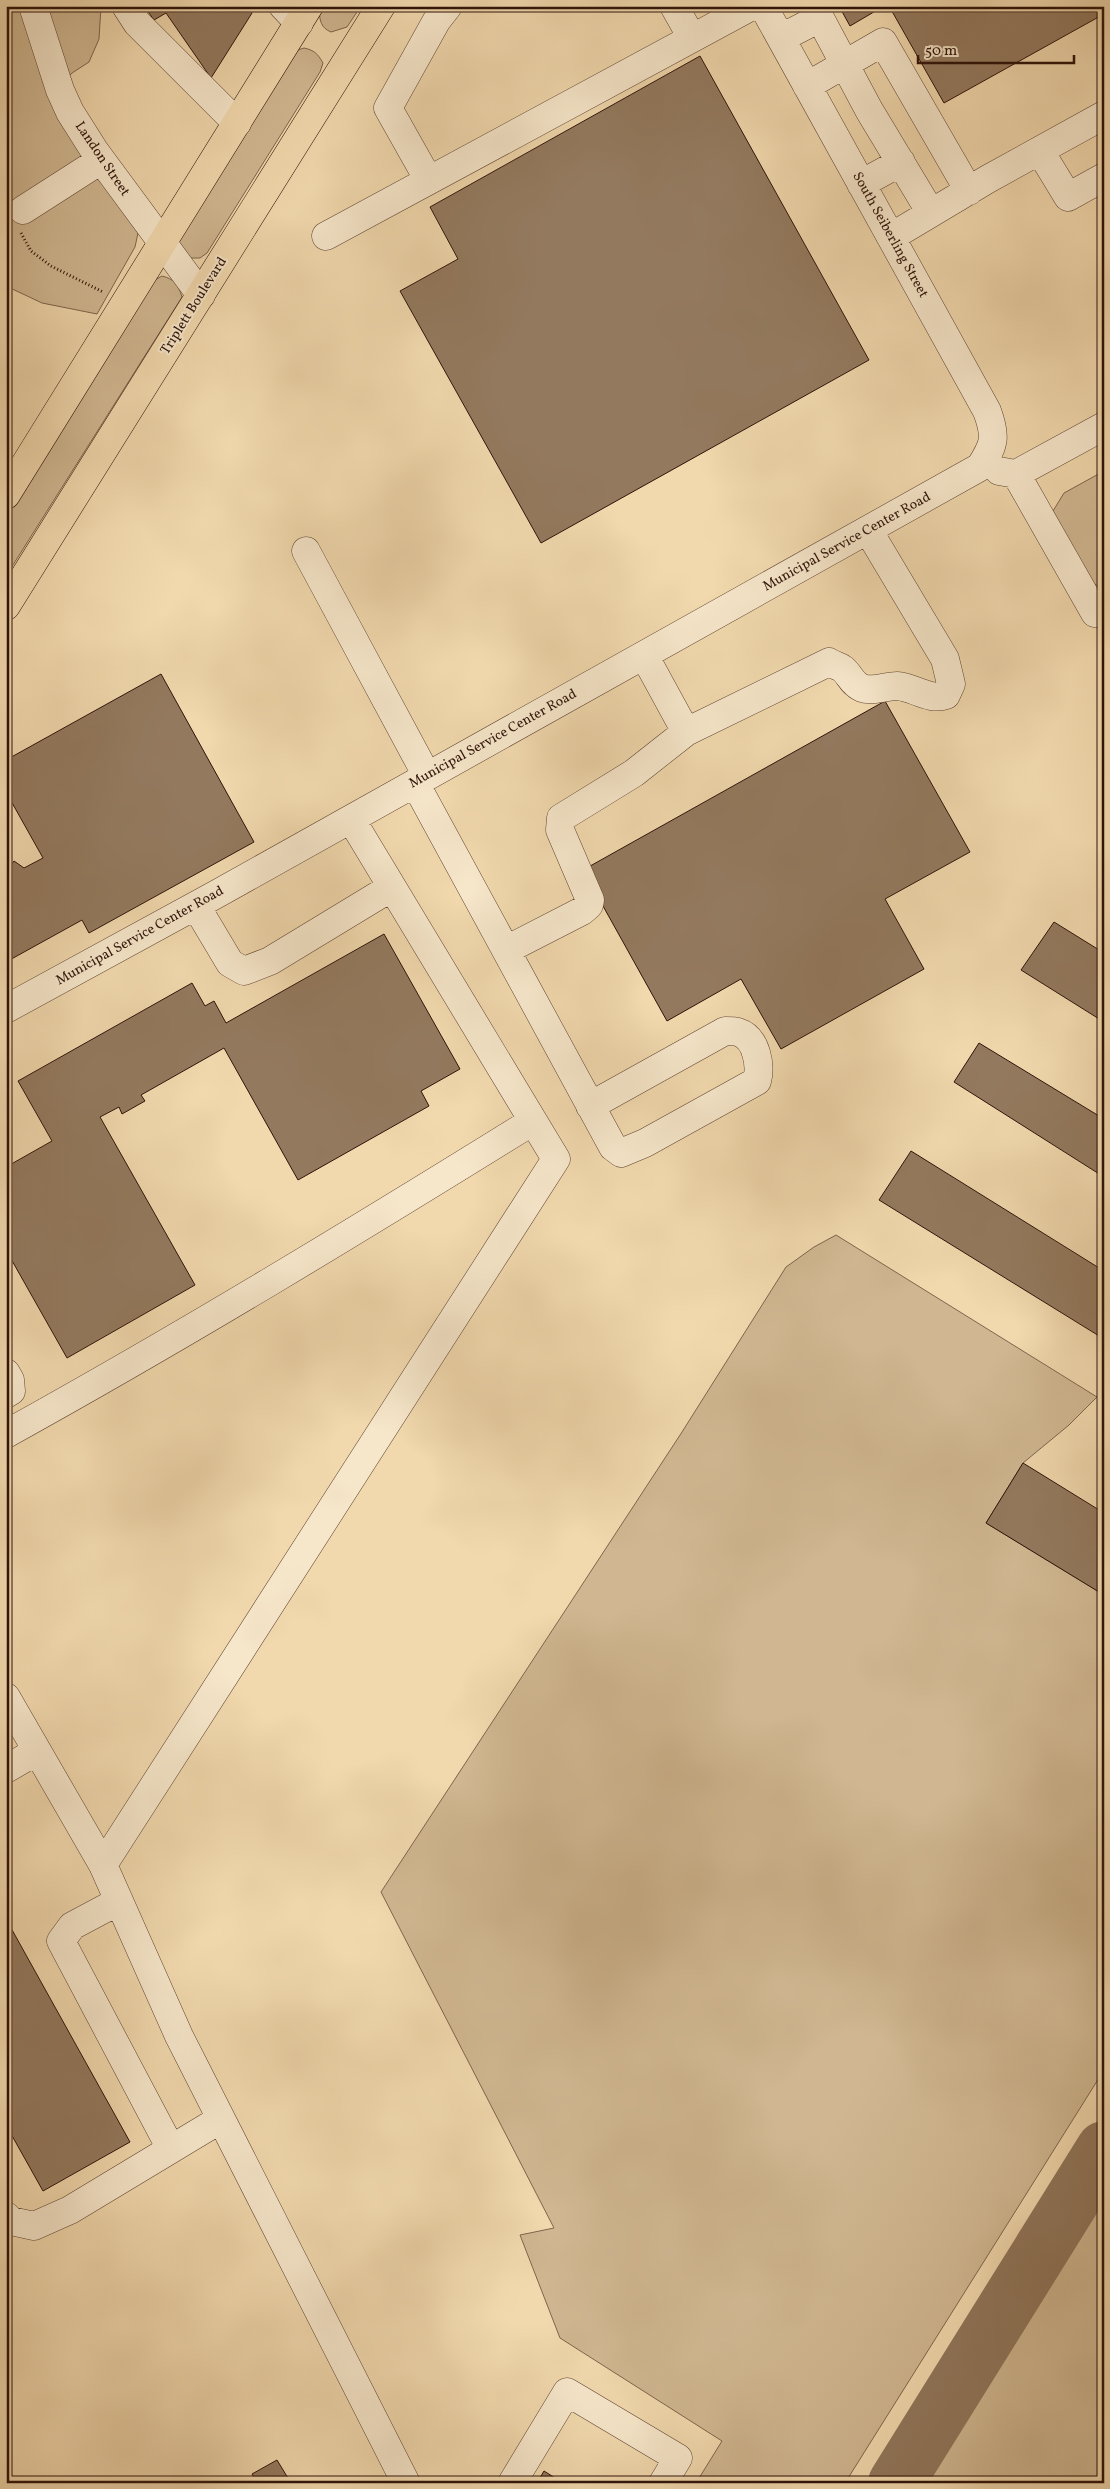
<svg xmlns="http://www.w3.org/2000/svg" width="1110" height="2489" viewBox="0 0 1110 2489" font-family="Vollkorn,serif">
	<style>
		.green { fill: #d0b791; stroke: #7f654d }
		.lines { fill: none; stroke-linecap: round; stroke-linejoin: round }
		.taxiway { stroke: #90765b; stroke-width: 56 }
		.building { fill: #93795e; stroke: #2e1309 }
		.minor-casing { stroke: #5f4432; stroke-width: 29 }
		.major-casing { stroke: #2e1309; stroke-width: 29 }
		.path { stroke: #2e1309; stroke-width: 3; stroke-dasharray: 1 2.5; stroke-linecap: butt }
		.minor { stroke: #f6e6ca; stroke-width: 28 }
		.major { stroke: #f1d8ad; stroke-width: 28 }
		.labels { text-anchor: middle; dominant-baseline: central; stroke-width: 4; stroke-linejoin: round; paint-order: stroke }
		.street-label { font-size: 14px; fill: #2e1309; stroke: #f6e6ca }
	</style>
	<rect width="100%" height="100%" fill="#f1d8ad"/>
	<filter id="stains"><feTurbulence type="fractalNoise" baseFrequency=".004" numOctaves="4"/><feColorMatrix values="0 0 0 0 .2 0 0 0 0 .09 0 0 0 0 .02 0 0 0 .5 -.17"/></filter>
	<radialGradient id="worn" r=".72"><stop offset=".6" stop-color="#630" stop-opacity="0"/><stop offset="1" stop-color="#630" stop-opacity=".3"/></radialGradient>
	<!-- green -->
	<path class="green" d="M6 6H101L99 39 89 62 72 73 49 97 138 233 135 247 97 314 42 303 6 286Z
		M322 6H361L347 27 331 32C321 28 320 21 319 11Z
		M304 48C314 50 318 54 323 63L320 72 207 253 200 258H190L178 242 295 51Z
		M162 276C174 279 178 284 182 297L6 576V517L149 283Z
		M1104 471V591L1086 577 1053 511 1064 493Z
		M836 1235 1097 1397 1069 1425 1023 1463 986 1523 1104 1595V2070L845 2483H696L722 2441 560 2338 520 2235 554 2228 381 1892 682 1432 786 1267 814 1247Z
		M1104 2157V2483H900Z"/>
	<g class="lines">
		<!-- taxiway -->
		<path class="taxiway" d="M896 2483 1104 2149"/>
	</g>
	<!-- building -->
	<path class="building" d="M144 6H247L252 13 211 78 166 13 154 20Z
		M839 6H884L850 26Z
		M889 6H1104V14L944 103Z
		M700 56 869 360 541 543 400 291 458 259 430 207Z
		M161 674 254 842 89 933 82 920 6 962V872L14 861 24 868 43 858 6 792V760Z
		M885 701 970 852 885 899 924 969 781 1049 741 979 667 1021 583 870Z
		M1054 922 1104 953V1022L1021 970Z
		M384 934 460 1069 421 1091 429 1106 298 1180 224 1048 141 1095 145 1101 122 1114 119 1107 100 1117 195 1285 67 1358 6 1250V1167L52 1141 18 1081 192 983 205 1006 214 1001 226 1023Z
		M979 1043 1104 1119V1177L954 1082Z
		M911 1151 1104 1271V1339L879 1200Z
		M1023 1463 1104 1513V1595L986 1523Z
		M6 1919 130 2142 43 2191 6 2125Z
		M277 2460 291 2483H257L252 2474Z
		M544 2471 563 2483H537Z"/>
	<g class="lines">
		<!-- minor casing -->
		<g class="minor-casing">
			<path id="minor" d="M33 6 60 90 70 112 94 150 201 295
				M126 6 137 23 237 123
				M283 6 299 23
				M674 6 692 38
				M781 38 820 18 869 110 931 213
				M807 86 883 42 969 191
				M1040 151 1068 197 1104 177
				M428 179 388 108 437 20 448 6
				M861 184 901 162
				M23 210 101 160
				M326 236 752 6
				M891 237 988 179 1104 115
				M999 471 1016 474 1104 426
				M1016 474 1095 613 1104 614
				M306 551 427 776
				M644 655 686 732
				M415 783 613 1147 621 1153 645 1143 757 1081C761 1066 757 1038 738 1032 734 1031 729 1031 725 1031L590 1106
				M351 819 556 1159 103 1865 179 2036 406 2483
				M196 906 230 963 244 971 270 961 392 887
				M506 950 582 911 589 905 590 900 560 830 561 818 634 773 686 732 829 662C833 665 839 666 843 669 850 675 852 684 862 688 872 692 887 686 897 686 914 687 929 701 946 695L951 684 945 659 868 530
				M6 1009 215 895 980 467C994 445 997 438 987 411L763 6
				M6 1373 10 1380 11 1391 6 1394
				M6 1434C185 1335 359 1229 533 1121
				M6 1697 103 1865
				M6 1769 37 1751
				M119 1901 72 1926 61 1941 171 2149
				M6 2216 11 2221 34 2226 70 2210 221 2119
				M512 2483 567 2392 678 2458 663 2483"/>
		</g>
		<!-- major casing -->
		<g class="major-casing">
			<path id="major" d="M6 495 309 6
				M6 606 381 6"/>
		</g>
		<!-- path -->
		<path class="path" d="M21 233 31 251 51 266 103 292"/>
		<!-- minor -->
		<use href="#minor" class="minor"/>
		<!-- major -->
		<use href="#major" class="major"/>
	</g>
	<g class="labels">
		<!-- street labels -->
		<g class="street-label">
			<text transform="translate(102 159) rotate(56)">Landon Street</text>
			<text transform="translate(890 235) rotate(61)">South Seiberling Street</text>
			<text transform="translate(194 306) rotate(-58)">Triplett Boulevard</text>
			<text transform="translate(847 542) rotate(-29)">Municipal Service Center Road</text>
			<text transform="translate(493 739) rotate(-29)">Municipal Service Center Road</text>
			<text transform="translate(140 936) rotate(-29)">Municipal Service Center Road</text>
		</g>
	</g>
	<!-- margin -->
	<rect width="1110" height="2489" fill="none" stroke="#f1d8ad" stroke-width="25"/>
	<rect x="8" y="8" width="1095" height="2474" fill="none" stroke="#2e1309" stroke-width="2.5"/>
	<rect x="12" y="12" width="1085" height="2464" fill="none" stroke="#2e1309"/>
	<!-- scale -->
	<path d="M918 55v8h156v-8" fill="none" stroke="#2e1309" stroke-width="2.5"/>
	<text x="925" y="55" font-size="15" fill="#2e1309" stroke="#f6e6ca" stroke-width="4" paint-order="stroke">50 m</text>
	<rect width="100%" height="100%" filter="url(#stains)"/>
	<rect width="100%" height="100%" fill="url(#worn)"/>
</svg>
